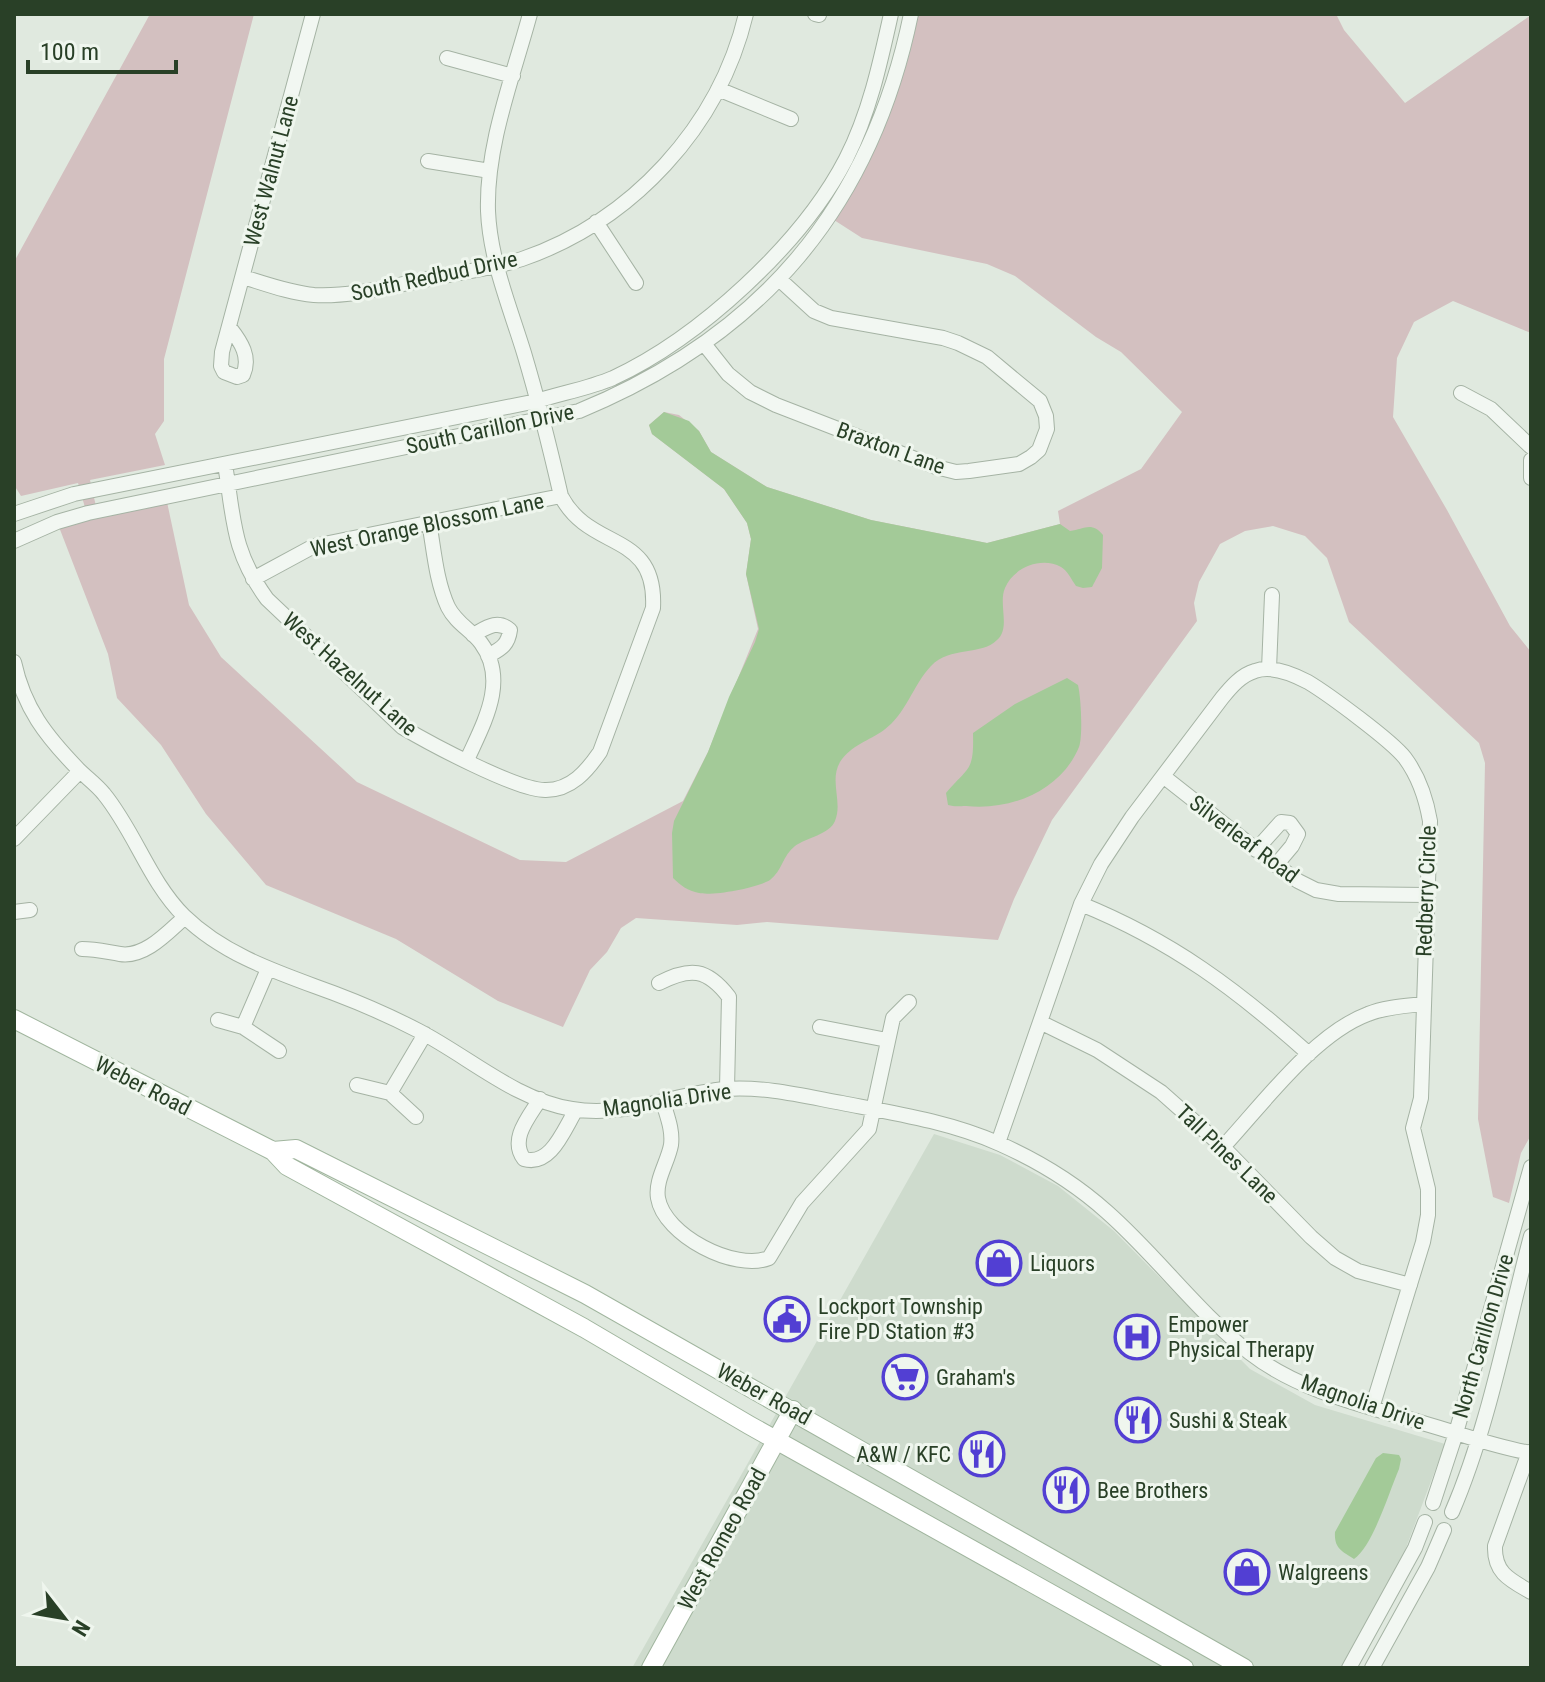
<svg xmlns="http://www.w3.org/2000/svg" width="1545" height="1682" viewBox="0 0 1545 1682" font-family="'Roboto Condensed',sans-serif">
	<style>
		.built { fill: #cedbcd }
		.green { fill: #d3c0c0 }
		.water { fill: #a3ca98 }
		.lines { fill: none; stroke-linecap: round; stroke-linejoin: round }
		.minor-casing { stroke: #a5b3a4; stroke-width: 16 }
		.major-casing { stroke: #a0b59e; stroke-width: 20 }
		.minor { stroke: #f2f7f2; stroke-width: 14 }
		.major { stroke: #fff; stroke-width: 18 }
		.labels { text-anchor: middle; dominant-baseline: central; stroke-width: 6; stroke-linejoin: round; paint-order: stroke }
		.street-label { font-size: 22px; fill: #294027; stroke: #eff6ee }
		.poi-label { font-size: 22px; fill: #294027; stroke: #eff6ee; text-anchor: start }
	</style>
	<rect width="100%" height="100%" fill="#e0e9df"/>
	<!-- built -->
	<path class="built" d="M934 1134 1000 1155 1058 1186 1114 1231 1250 1369 1315 1405 1445 1444 1401 1561 1342 1668H632Z"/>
	<!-- green -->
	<path class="green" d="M150 14H254L164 359V421L155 434 165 465 90 480 98 515 167 502 189 605 221 657 357 782 520 860 566 862 683 801 708 752 758 629 746 574 751 539 747 523 724 489 652 434 649 425 664 412 679 415 699 431 711 452 767 487 871 520 987 543 1060 524 1058 511 1141 469 1182 412 1121 352 1096 337 1015 276 987 264 862 238 834 220C872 157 906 88 918 14H1336L1344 30 1405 103 1531 15V333L1453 301 1414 322 1397 358 1393 417 1447 510 1510 626 1531 652V1135L1521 1153 1509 1203 1493 1197 1478 1119 1485 763 1479 743 1349 622 1327 558 1305 536 1273 526 1245 531 1220 544 1199 582 1194 603 1197 621 1052 820 1014 899 998 940 767 922 737 925 636 918 621 928 607 952 590 970 563 1027 498 1001 396 939 266 885 206 814 161 745 117 698 108 654 59 527 88 518 78 483 21 496 14 485V262Z"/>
	<!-- water -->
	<path class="water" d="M664 412 689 421 699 431 711 452 767 487 871 520 987 543 1060 524 1070 531C1084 529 1092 521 1103 535L1102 568 1092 587 1083 588 1076 586C1071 579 1068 571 1061 567 1041 556 1013 568 1005 588 998 604 1011 628 997 640 981 656 950 646 931 666 913 685 906 714 884 730 869 741 851 745 840 762 829 781 843 802 835 821 830 834 806 838 795 846 783 855 782 871 770 880 757 888 713 896 699 893 688 891 680 885 673 878L672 833 674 821 708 752 729 697 755 642 759 629 746 574 751 539 747 523 724 489 652 434 649 425Z
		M1067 678 1078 685C1081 697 1083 736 1079 747 1061 791 1010 811 966 806 959 806 955 807 948 805L946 793C969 766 974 772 973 733L1015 704Z
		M1383 1453 1399 1455 1401 1459 1399 1469C1389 1492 1373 1546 1354 1559 1341 1551 1334 1548 1335 1532L1376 1458Z"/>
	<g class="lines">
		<!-- minor casing -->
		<g class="minor-casing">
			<path id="minor" d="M815 14 819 15
				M447 58 513 76
				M718 89 791 119
				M428 161 490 171
				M596 222 636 283
				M243 277C266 284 290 293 314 295 354 297 394 285 434 278 463 272 494 268 522 259 632 221 719 127 746 14
				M230 328C241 342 251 357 243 375L237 377 224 372 221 366 222 352 313 14
				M705 345 728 374 750 392 776 405 936 467 956 472 969 471 1019 464 1031 457 1039 450 1047 429 1046 416 1040 401 987 357 958 343 943 338 831 318 814 311 779 279
				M1461 393 1491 409 1531 447
				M1531 460V478
				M225 464C234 520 232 551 267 599L402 727C429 743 518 791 546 790 571 790 587 771 600 752L653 608C657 530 590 552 561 496 550 448 538 400 524 353 510 307 490 260 488 211 486 145 513 77 530 14
				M14 514 74 494 537 401C562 393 590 388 613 378 699 338 802 244 846 159 869 114 880 64 891 14
				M429 522C434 550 436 581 448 607 456 623 471 630 481 643 509 681 483 724 467 760
				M14 541 57 522 88 513 579 411C761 336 871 208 911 14
				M253 579 314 546 561 496
				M473 635C486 628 497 619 510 630 508 646 500 649 488 656
				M14 662C24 708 46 736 78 769 87 778 97 785 104 794 135 832 149 881 184 916 226 957 283 974 336 994 365 1005 392 1017 419 1031 469 1057 516 1100 572 1109 625 1118 674 1094 725 1089 764 1086 804 1096 842 1103 894 1113 951 1122 1000 1144 1038 1161 1077 1185 1107 1212 1157 1256 1197 1312 1250 1353 1300 1392 1367 1406 1426 1424 1461 1434 1495 1447 1531 1453
				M1269 669 1272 595
				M1163 776 1276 865 1298 881 1316 890 1339 894 1427 895
				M14 839 80 771
				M1256 850 1281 822 1290 823 1298 834 1292 846 1276 865
				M1081 904C1172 941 1236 989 1309 1054
				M14 912 30 910
				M82 949C96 949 107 952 120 954 145 958 168 932 185 917
				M659 983C690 967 707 968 729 997L727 1089
				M218 1020 243 1027 279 1051
				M1040 1022 1097 1050 1161 1092 1223 1147 1311 1237 1335 1258 1358 1271 1410 1285
				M243 1027 268 969
				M820 1027 887 1040
				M357 1085 390 1093 416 1117
				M390 1093 425 1034
				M540 1099C529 1117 509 1139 524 1159 551 1167 564 1129 576 1110
				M663 1102C667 1116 673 1130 671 1145 668 1162 655 1180 658 1198 664 1235 735 1272 769 1258L802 1203 869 1129 893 1018 909 1002
				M998 1143 1081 904 1101 864 1132 817 1222 698C1231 687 1241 675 1255 671 1272 665 1293 674 1308 682 1328 694 1392 741 1405 758 1419 777 1426 798 1430 821L1421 1098 1413 1128 1428 1189V1215L1423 1242 1372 1408
				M1223 1147C1262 1105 1314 1034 1368 1014 1385 1007 1405 1006 1423 1004
				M1529 1452 1495 1546C1494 1573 1510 1580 1531 1592
				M1433 1503 1456 1433 1531 1167
				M1452 1512C1489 1426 1507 1326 1531 1236
				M1349 1668 1415 1548 1425 1522
				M1372 1668 1428 1567 1444 1530"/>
		</g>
		<!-- major casing -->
		<g class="major-casing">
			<path id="major" d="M14 1019 273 1151 287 1166 584 1328 749 1425 1184 1668
				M273 1151 296 1149 585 1294 1244 1668
				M651 1668 793 1410"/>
		</g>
		<!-- minor -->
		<use href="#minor" class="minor"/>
		<!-- major -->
		<use href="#major" class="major"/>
	</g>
	<!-- icons -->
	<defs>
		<g id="shop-ring" transform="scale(2.3)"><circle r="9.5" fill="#eff6ee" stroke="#523fd3" stroke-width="1.5"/><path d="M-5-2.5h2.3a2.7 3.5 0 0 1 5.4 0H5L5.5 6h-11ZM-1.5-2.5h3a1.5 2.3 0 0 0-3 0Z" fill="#523fd3"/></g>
		<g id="civic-ring" transform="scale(2.3)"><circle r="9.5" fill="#eff6ee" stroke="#523fd3" stroke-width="1.5"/><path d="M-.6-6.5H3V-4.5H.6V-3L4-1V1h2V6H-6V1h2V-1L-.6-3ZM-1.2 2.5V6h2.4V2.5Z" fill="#523fd3"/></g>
		<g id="hospital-ring" transform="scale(2.3)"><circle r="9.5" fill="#eff6ee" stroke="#523fd3" stroke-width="1.5"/><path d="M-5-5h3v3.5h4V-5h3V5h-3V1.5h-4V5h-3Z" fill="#523fd3"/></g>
		<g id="supermarket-ring" transform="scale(2.3)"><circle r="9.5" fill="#eff6ee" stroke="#523fd3" stroke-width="1.5"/><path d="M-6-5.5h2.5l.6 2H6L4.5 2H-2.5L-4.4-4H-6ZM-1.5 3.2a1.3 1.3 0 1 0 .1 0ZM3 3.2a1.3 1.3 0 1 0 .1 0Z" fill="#523fd3"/></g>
		<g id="restaurant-ring" transform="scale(2.3)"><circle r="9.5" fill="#eff6ee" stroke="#523fd3" stroke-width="1.5"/><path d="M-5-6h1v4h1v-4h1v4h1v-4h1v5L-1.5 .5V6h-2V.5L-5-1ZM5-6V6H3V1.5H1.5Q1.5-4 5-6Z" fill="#523fd3"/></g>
	</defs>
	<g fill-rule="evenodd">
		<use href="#shop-ring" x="999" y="1263"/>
		<use href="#civic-ring" x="787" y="1319"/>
		<use href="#hospital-ring" x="1137" y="1337"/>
		<use href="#supermarket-ring" x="905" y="1377"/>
		<use href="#restaurant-ring" x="1138" y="1420"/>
		<use href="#restaurant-ring" x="982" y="1454"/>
		<use href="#restaurant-ring" x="1066" y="1490"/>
		<use href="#shop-ring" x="1247" y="1572"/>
	</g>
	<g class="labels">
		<!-- street labels -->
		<g class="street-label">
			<text transform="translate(271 171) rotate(-75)">West Walnut Lane</text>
			<text transform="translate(434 276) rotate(-12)">South Redbud Drive</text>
			<text transform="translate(490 429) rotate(-12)">South Carillon Drive</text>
			<text transform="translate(891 448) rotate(20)">Braxton Lane</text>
			<text transform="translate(427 525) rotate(-12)">West Orange Blossom Lane</text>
			<text transform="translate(350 674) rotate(42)">West Hazelnut Lane</text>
			<text transform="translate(1244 839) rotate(37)">Silverleaf Road</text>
			<text transform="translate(1426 891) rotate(-88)">Redberry Circle</text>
			<text transform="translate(143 1086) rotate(27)">Weber Road</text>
			<text transform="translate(667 1100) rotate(-8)">Magnolia Drive</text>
			<text transform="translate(1227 1154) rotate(44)">Tall Pines Lane</text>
			<text transform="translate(1483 1336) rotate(-74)">North Carillon Drive</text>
			<text transform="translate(764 1394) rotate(29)">Weber Road</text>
			<text transform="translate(1363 1402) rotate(19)">Magnolia Drive</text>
			<text transform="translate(722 1539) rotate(-61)">West Romeo Road</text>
		</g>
		<!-- poi labels -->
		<g class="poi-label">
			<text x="1030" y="1263">Liquors</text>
			<text x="818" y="1306">Lockport Township<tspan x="818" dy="25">Fire PD Station #3</tspan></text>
			<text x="1168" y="1324">Empower<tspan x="1168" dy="25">Physical Therapy</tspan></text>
			<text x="936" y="1377">Graham's</text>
			<text x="1169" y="1420">Sushi &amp; Steak</text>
			<text x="951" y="1454" text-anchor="end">A&amp;W / KFC</text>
			<text x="1097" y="1490">Bee Brothers</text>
			<text x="1278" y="1572">Walgreens</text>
		</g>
	</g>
	<!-- border -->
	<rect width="1545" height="1682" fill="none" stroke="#294027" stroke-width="32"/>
	<!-- north arrow -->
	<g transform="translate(64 1618) rotate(121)" stroke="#eff6ee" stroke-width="6" paint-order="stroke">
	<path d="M0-6L14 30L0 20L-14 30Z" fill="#294027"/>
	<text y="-12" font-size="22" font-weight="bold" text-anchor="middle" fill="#294027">N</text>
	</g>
	<!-- scale -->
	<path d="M28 60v12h148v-12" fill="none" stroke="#294027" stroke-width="4"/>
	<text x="40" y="60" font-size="24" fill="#294027" stroke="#eff6ee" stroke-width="6" paint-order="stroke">100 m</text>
</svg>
